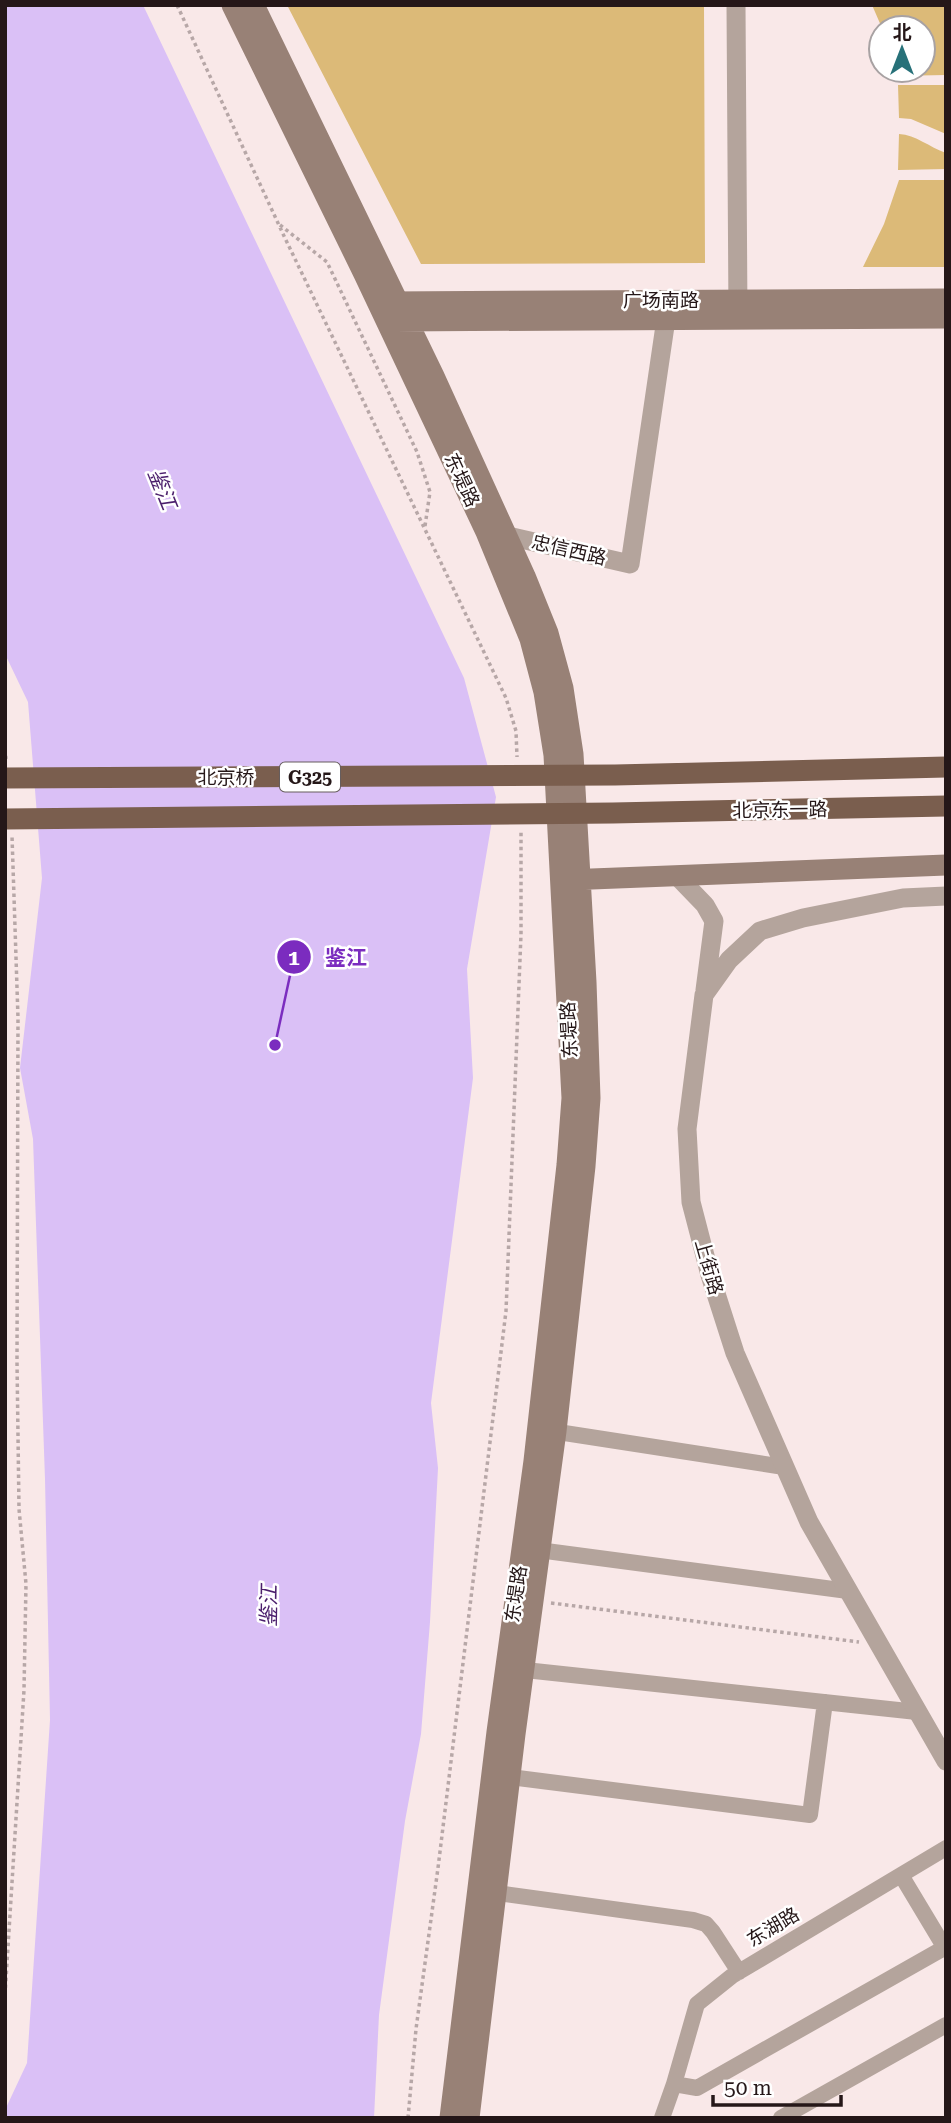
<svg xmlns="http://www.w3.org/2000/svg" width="951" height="2123" viewBox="0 0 951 2123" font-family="'Roboto Serif','Noto Sans SC',serif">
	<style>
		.green { fill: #dcba78 }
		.water { fill: #dac0f6 }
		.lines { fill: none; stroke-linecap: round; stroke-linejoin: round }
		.path { stroke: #b7a7a7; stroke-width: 3.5; stroke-dasharray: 3.5 3.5; stroke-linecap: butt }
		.minor { stroke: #b4a49c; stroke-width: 16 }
		.tertiary { stroke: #b4a49c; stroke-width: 19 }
		.secondary { stroke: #988176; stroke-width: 21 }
		.trunk { stroke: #7a5e4e; stroke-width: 21 }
		.labels { text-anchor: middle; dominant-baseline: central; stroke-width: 5; stroke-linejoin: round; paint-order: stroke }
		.shield { fill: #fff; stroke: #665d5d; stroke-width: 2 }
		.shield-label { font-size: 18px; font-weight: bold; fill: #251718 }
		.street-label { font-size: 19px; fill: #251718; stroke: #fff }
		.water-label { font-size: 21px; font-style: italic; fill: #4b1f6c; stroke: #fff }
		.leader { fill: none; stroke: #7b2cbf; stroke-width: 2.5 }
		.callout-dot { fill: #7b2cbf; stroke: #fff; stroke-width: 2.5 }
		.mark-label { font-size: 21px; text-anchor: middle; font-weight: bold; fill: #fff }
		.callout-label { font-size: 21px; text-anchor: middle; font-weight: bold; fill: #7b2cbf; stroke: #fff; stroke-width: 5; stroke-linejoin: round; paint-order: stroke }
	</style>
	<rect width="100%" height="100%" fill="#f9e8e8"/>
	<!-- green -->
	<path class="green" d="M287 5H704L705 263 421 264Z
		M872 5H946V75L894 76 893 70H923V28H882Z
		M898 85H946V134L911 119 899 118Z
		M899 134C916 135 929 147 946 153V169L898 170Z
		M899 180H946V267H863L884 224Z"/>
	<!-- water -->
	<path class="water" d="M5 5H143L464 678 496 797 467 969 473 1078 431 1403 438 1468 430 1622 421 1734 405 1821 379 2015 374 2118H5V2110L27 2063 50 1720 45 1479 33 1139 20 1068 42 878 28 702 5 654Z"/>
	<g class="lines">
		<!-- path -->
		<path class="path" d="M177 5 284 236 506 698 516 731 517 757
			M280 225 327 262 417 452 430 492 425 526
			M5 749 6 759
			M551 1603 859 1642
			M5 1995 24 1690 26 1584 19 1509 17 1362 18 1018 12 836
			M408 2118 416 2029 438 1868 506 1311 521 934V831"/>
		<!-- minor -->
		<path class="minor" d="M545 1430 784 1467
			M531 1549 848 1591
			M525 1670 917 1712
			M510 1777 810 1815 825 1702
			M901 1875 946 1950
			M497 1893 693 1920 706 1924 713 1932 739 1972
			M674 2084 697 2088 944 1948
			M662 2118 674 2084 697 2004 732 1976 946 1848
			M781 2118 946 2025"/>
		<!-- tertiary -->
		<path class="tertiary" d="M736 5 738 316
			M508 536 630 564 666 319
			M677 876 705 905 714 921 705 990
			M946 896 903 898 803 918 760 931 729 960 704 995 687 1129 691 1202 710 1275 735 1353 809 1522 946 1761"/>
		<!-- secondary -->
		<path class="secondary" d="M232 5 364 274 486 532 530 639 544 692 554 755 572 1098 567 1165 534 1461 497 1732 450 2118
			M254 5 434 376 525 576 548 633 563 688 573 754 586 982 590 1098 585 1166 556 1431 515 1734 469 2118
			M388 302 946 299
			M395 321 946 318
			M566 880 946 865"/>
		<!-- trunk -->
		<path class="trunk" d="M5 778 615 775 946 767
			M5 819 613 813 946 806"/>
	</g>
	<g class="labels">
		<!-- shield labels -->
		<rect class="shield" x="280" y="762.5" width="60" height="29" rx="5"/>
		<g class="shield-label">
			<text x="310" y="777">G325</text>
		</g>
		<!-- street labels -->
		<g class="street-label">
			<text x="661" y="300">广场南路</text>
			<text transform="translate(462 480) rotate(65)">东堤路</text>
			<text transform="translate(569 550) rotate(13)">忠信西路</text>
			<text x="226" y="777">北京桥</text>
			<text transform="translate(780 810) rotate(-1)">北京东一路</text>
			<text transform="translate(569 1030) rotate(-93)">东堤路</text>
			<text transform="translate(709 1267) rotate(74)">上街路</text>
			<text transform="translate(516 1594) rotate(-82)">东堤路</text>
			<text transform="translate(773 1927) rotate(-31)">东湖路</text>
		</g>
		<!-- water labels -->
		<g class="water-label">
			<text transform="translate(162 489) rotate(68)">鉴江</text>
			<text transform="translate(269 1606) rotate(-89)">鉴江</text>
		</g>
	</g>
	<!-- callouts -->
	<path class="leader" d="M275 1045L294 957"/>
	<g class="callout-dot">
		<circle cx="275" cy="1045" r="7"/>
		<circle cx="294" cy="957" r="18"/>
	</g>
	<g class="mark-label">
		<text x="294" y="965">1</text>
	</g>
	<g class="callout-label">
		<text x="346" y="965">鉴江</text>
	</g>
	<!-- border -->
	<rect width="951" height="2123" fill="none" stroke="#251718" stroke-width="14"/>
	<!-- north arrow -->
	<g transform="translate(902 49)"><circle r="33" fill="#ffffff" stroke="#a8a2a3" stroke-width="2"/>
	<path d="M0-5L12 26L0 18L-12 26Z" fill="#277179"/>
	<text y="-10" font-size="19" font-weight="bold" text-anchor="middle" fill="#251718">北</text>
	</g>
	<!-- scale -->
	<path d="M713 2095v10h128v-10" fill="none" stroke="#251718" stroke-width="3.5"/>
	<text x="724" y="2095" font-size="21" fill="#251718" stroke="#ffffff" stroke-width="5" paint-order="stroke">50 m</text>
</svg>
